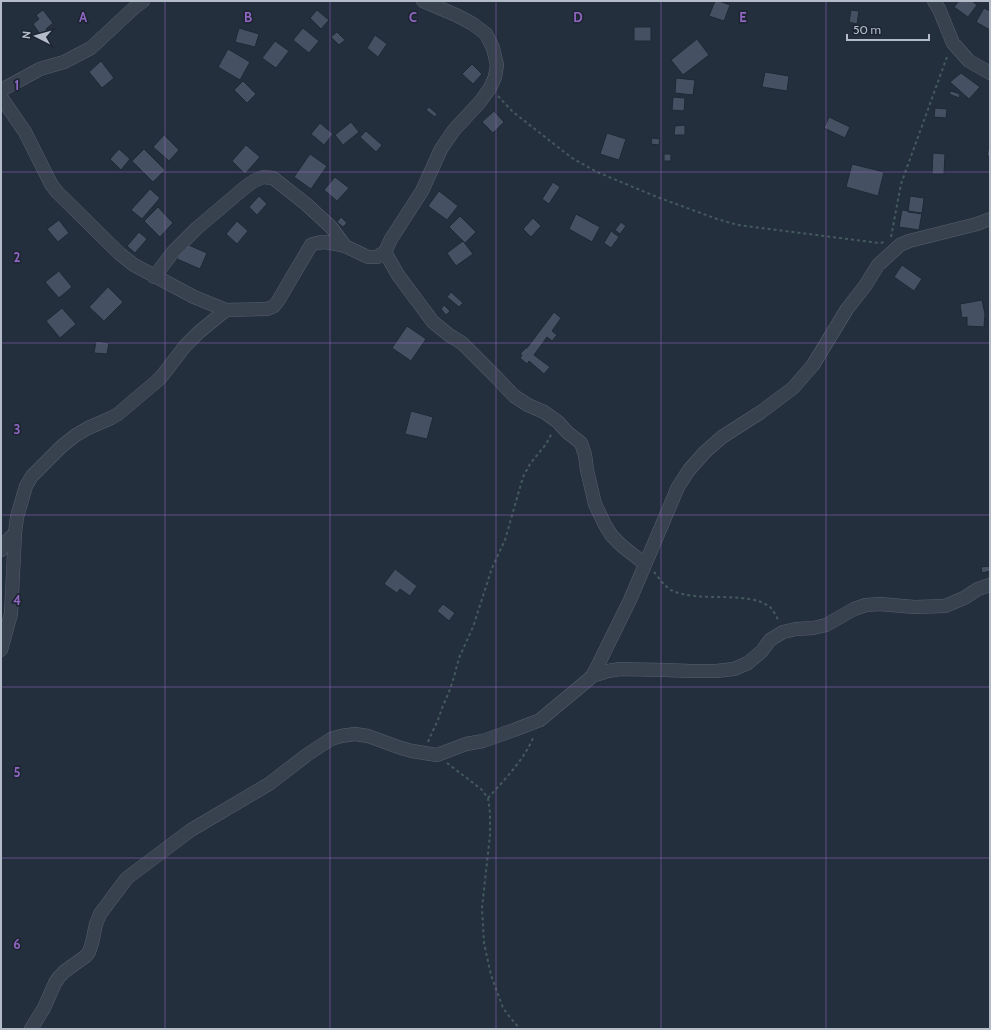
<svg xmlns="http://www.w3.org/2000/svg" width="991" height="1030" viewBox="0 0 991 1030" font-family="Cabin,sans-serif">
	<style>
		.building { fill: #455162; stroke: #1f2835 }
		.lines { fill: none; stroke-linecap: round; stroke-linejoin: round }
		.street-casing { stroke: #565f6c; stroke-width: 14 }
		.path { stroke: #44595c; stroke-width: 2; stroke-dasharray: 3 3; stroke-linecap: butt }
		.street { stroke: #38414e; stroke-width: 13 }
		.grid { fill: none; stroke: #9266c3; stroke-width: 1; stroke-opacity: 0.55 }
		.grid-label { font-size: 13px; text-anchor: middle; font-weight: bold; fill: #9266c3; stroke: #1d2633; stroke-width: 3.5; stroke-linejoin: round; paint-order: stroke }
	</style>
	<rect width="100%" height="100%" fill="#242f3e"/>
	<!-- building -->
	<path class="building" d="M715 1H719L730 5 724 21 709 16Z
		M959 1H972L977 5 968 17 954 7Z
		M984 8 990 11V30L976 22Z
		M43 10 53 23 46 29 48 32 42 37 33 24 39 19 36 15Z
		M317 10 329 20 321 29 310 18Z
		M851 10 859 11 857 24 849 22Z
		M634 27H651V41H634Z
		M239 28 259 34 255 47 235 42Z
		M303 28 319 41 309 53 293 40Z
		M337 32 345 40 339 45 331 37Z
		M375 35 387 44 378 57 367 48Z
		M697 39 709 55 683 75 671 60Z
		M275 41 289 51 276 68 262 58Z
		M228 49 250 62 240 80 218 67Z
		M101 61 114 78 102 88 89 72Z
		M472 64 482 74 473 84 462 74Z
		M765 72 789 76 787 91 762 87Z
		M961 73 980 87 969 99 950 82Z
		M676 78 695 80 693 95 675 93Z
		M243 81 256 94 247 103 234 90Z
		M951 91 960 94 959 98 949 94Z
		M673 97 685 98 684 111 672 110Z
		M429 107 437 114 435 117 426 110Z
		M935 108 947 109 946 118 934 117Z
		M494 111 504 122 493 133 482 122Z
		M829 117 850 127 845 138 824 128Z
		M351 122 359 132 343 145 335 135Z
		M320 123 333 134 324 145 311 134Z
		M685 125V135H674L675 126Z
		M366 131 382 145 376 152 360 137Z
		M607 133 626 139 619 160 600 154Z
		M164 135 179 150 169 161 153 147Z
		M652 138 660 139 659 145 651 144Z
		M990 141V156H987Z
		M246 145 260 157 245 174 232 161Z
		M119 149 130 159 121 170 110 159Z
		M144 149 165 170 153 182 132 161Z
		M933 153 945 154 944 174H932Z
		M310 154 327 166 311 189 294 177Z
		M664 154H671V161H664Z
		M852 164 884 172 878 196 846 187Z
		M335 177 349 188 337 201 324 190Z
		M553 182 560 187 549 204 542 199Z
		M150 189 160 198 142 219 131 210Z
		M439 191 458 206 447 220 428 206Z
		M259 196 267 204 257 215 249 207Z
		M910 196 924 198 922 214 908 212Z
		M158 207 173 223 160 237 144 221Z
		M902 210 922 213 919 230 899 227Z
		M576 214 600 227 592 242 569 229Z
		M460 216 476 232 465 243 449 227Z
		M341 217 347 223 343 227 337 222Z
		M533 218 541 226 531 237 523 229Z
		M59 220 69 233 58 242 47 229Z
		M237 221 248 231 237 244 226 234Z
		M621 222 626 226 620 234 615 230Z
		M611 231 619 237 611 248 604 243Z
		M139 232 147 239 135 253 127 246Z
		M463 241 473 254 456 266 447 253Z
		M184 243 207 253 200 269 177 259Z
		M902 265 922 279 914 291 894 277Z
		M59 271 72 287 59 298 45 282Z
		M108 287 123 302 104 321 89 307Z
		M451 292 463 303 459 307 447 297Z
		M982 300 985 314 984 327 967 326V317L962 318 960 304Z
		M444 305 450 311 446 315 441 309Z
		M62 308 76 324 60 338 46 321Z
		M554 312 561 318 552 331 557 335 552 341 547 337 534 355 550 367 544 374 529 361 527 364 520 358 522 355 520 354 526 348H527Z
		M407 326 426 339 411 361 392 348Z
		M96 341 109 343 107 354 94 353Z
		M411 411 433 417 427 439 405 434Z
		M989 566 990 571 982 573 981 567Z
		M395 569 417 586 410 596 400 589 397 593 384 584Z
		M443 604 455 613 449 621 437 611Z"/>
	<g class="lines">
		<!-- street casing -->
		<g class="street-casing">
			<path id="street" d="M934 1 939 9 953 43 969 61 990 73
				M1 89 5 88 40 69 64 62 91 48 135 7 143 1
				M1 97 25 132 51 184 57 192 120 254 134 265 194 297 226 310
				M385 252 398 275 433 322 449 335 462 343 497 378 514 396 528 405 544 412 558 422 567 432 581 443 585 455 587 470 595 504 605 525 612 536 622 546 645 564
				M154 277 173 252 197 228 243 189 252 182 263 177 273 178 306 204 331 227 345 246 368 257H377L385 252 391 239 422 191 441 149 454 130 480 102 490 88 495 77 497 65 493 48 486 34 473 24 456 15 423 1
				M1 550 7 541 15 533
				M1 650 11 614 15 533 17 517 26 486 32 476 62 446 76 435 88 428 111 418 118 414 157 381 162 376 185 346 199 332 226 310 267 309 274 306 278 301 311 245C322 239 334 244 345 246
				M592 676 608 671 620 669 664 670 691 671H716L734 669 748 663 762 651 770 640 783 632 796 629 813 628 826 625 854 609 866 605 880 604 914 607 945 606 964 598 978 589 990 585
				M31 1029 44 1008 55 983 59 977 65 971 86 956 89 952 92 943 96 924 100 914 127 878 191 830 269 784 308 754 331 739 341 736 355 734 368 736 401 748 412 751 437 755 466 744 483 741 514 730 540 720 588 680 592 676 598 665 630 600 678 487 689 470 705 452 722 437 761 412 793 388 813 365 847 309 865 286 878 265 900 245 909 241 977 224 990 219"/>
		</g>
		<!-- path -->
		<path class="path" d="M498 96 513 112 572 158 597 172 657 197 717 219 738 225 879 243 885 242
			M891 237 901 184 948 54
			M654 572C659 578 664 586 671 590 698 604 750 589 771 608 774 612 777 617 779 622
			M428 742 430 737 438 720 442 708 449 692 454 677 459 658 473 627 492 568 505 540 523 477 530 464 546 444 552 433
			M447 763 481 789 488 798 490 813V835L482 908 484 943 491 975 503 1008 509 1016 520 1029
			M488 798C505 779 524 760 534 736"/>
		<!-- street -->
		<use href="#street" class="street"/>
	</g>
	<!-- grid -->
	<path class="grid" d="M165 1V1029M330 1V1029M496 1V1029M661 1V1029M826 1V1029M1 172H990M1 343H990M1 515H990M1 687H990M1 858H990"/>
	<g class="grid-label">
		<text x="83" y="22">A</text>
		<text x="248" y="22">B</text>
		<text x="413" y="22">C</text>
		<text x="578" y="22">D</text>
		<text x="743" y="22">E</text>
		<text x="17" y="90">1</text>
		<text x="17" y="262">2</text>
		<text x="17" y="434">3</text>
		<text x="17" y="605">4</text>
		<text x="17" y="777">5</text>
		<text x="17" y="949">6</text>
	</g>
	<!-- border -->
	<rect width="991" height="1030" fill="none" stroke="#b4bcc9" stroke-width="4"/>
	<!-- north arrow -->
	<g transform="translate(36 36) rotate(276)" stroke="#1d2633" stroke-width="3" paint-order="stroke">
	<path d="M0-3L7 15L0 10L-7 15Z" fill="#b4bcc9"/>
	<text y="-6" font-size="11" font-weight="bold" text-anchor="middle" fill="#b4bcc9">N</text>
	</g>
	<!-- scale -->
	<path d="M847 34v6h82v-6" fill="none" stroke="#b4bcc9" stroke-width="2"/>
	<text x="853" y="34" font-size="12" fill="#b4bcc9" stroke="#1d2633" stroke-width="3" paint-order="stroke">50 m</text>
</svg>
